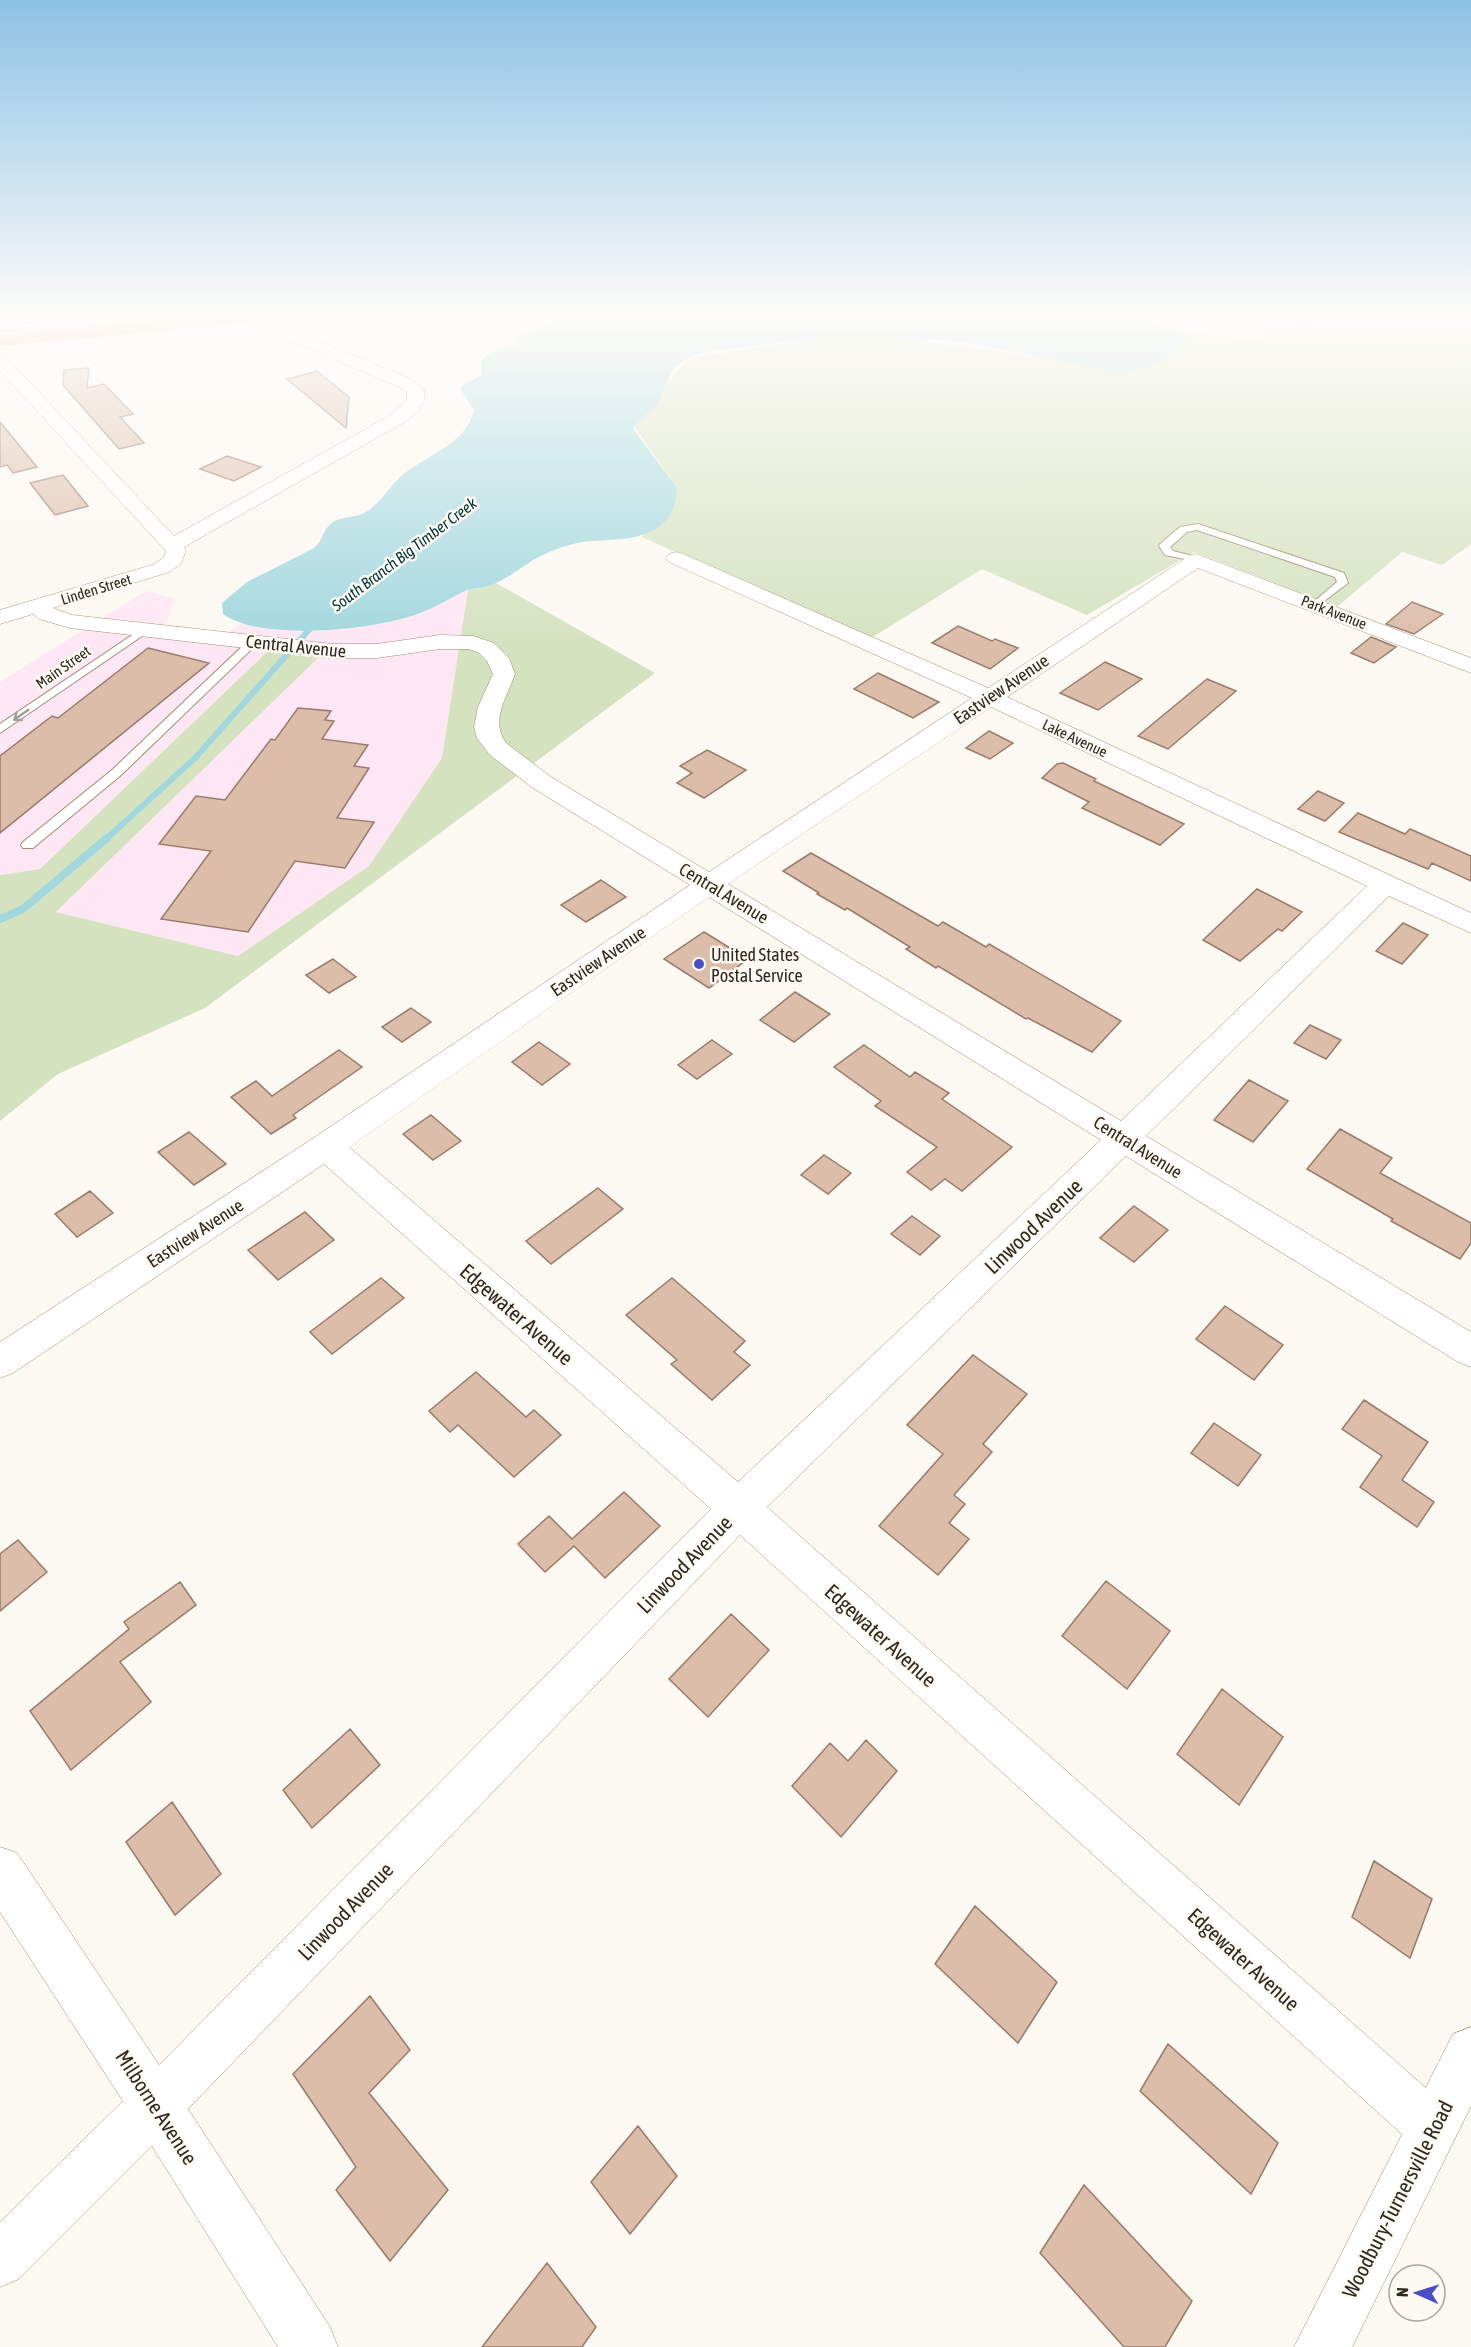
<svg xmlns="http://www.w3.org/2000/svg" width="1471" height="2347" viewBox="0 0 1471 2347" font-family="'Asap Condensed',sans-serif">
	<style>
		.built { fill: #ffeace }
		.industrial { fill: #fee7f4 }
		.green { fill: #d5e2c0 }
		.water { fill: #a2d7de }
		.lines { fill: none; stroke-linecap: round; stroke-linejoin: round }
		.stream-far1 { stroke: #a2d7de; stroke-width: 6 }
		.stream { stroke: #a2d7de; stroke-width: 8 }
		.building { fill: #dcbdaa; stroke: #987b6a; stroke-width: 1.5 }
		.lane-casing { stroke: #a08c72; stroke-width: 2 }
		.street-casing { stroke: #a08c72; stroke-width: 1 }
		.secondary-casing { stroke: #a08c72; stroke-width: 1 }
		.primary-casing { stroke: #d6d4d2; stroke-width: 1 }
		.lane { fill: #fff; fill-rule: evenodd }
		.street { fill: #fff; fill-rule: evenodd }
		.secondary { fill: #fff; fill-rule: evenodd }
		.primary { fill: #e0ad79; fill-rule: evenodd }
		.oneway { stroke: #a29e99 }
		.poi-dot { fill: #4a4ec4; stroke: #fcf8f2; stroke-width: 2 }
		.labels { text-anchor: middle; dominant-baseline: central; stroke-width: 5; stroke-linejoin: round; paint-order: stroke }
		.far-street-label { font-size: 15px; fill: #30281d; stroke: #fcf8f2 }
		.far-water-label { font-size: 16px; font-style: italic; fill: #003339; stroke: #fcf8f2 }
		.street-label { font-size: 18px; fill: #30281d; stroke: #fcf8f2 }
		.poi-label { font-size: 18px; fill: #30281d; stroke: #fcf8f2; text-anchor: start }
		.near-street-label { font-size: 21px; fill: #30281d; stroke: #fcf8f2 }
	</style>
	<rect width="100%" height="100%" fill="#fcf8f2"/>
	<!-- built -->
	<path class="built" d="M0 314H283L0 341Z"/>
	<!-- industrial -->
	<path class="industrial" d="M468 590 442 758 369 866 238 956 56 912 318 658 267 652 40 869 0 875V682L146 591 176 599 162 632 219 638 241 624 393 621Z"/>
	<!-- green -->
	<path class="green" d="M1271 314H1471V544L1442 565 1402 552 1337 607 1194 552 1087 615 982 569 868 640 642 537 677 488 634 426 688 358 822 337H893L1135 370 1183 332 1258 339 1277 321Z
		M496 583 655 673 205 1008 58 1074 0 1121V875L40 869 267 652 318 658 56 912 238 956 369 866 442 758 468 590Z"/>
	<!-- water -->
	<path class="water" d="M588 314H1144L1153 324 1183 332 1188 341C1167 363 1138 373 1109 371L977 344 947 340 839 337 787 341 702 353 688 358 673 369 657 405 634 426V430L677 488C674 540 629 539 591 541 576 542 561 547 547 553 528 561 514 575 496 583 486 588 475 587 465 591 450 598 436 607 420 613 377 630 261 642 223 614L222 603 247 582 314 548C323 541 323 528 333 522 342 516 355 518 364 513 376 508 390 487 400 477 424 456 466 445 474 410L461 390V386L482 375 481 362C490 348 504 349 518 344L515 338 547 324Z
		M1330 314 1323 323C1301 327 1278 324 1258 314Z"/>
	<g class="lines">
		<!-- stream-far1 -->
		<path class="stream-far1" d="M105 840 195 758 315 623"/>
		<!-- stream -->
		<path class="stream" d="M0 919 23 909 107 838"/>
	</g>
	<!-- building -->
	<path class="building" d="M89 368 87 388 104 384 133 414 120 417 144 443 119 449 63 385 64 370Z
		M317 371 349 397 346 428 287 379Z
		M0 422 37 467 13 473 7 465 0 467Z
		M227 456 261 467 234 481 200 469Z
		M63 475 88 506 55 515 30 483Z
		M1412 602 1443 614 1414 634 1386 624Z
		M958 626 992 641 995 639 1018 648 990 669 932 643Z
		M1371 637 1396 647 1374 663 1351 653Z
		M148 648 209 663 0 833V756L52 716 58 718Z
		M1105 662 1142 679 1098 710 1060 693Z
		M878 673 939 702 913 718 854 689Z
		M1207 679 1236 691 1168 749 1138 736Z
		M298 708 331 711 325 720 334 721 322 739 368 745 354 766 369 768 337 818 374 822 345 868 295 861 248 932 161 919 211 851 159 844 196 796 225 800 271 739 275 740Z
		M989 731 1013 743 990 759 966 748Z
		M707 750 746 770 704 798 677 783 692 773 680 766Z
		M1063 763 1096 779 1094 781 1184 824 1160 845 1082 808 1089 802 1042 778 1057 764Z
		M1318 791 1344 803 1325 821 1298 809Z
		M1358 813 1405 834 1410 829 1471 856V881L1432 863 1428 869 1339 832Z
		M811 853 938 926 943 922 986 947 989 944 1121 1021 1092 1052 1028 1018 1026 1019 938 966 936 968 906 949 910 947 847 908 845 910 817 894 819 893 783 871Z
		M601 880 626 897 586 922 561 905Z
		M1257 889 1302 912 1282 931 1278 929 1240 961 1203 940Z
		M1403 923 1428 935 1402 964 1376 951Z
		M704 932 748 959 709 988 664 959Z
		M333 959 356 977 329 993 306 975Z
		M795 992 830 1014 794 1042 760 1020Z
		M411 1008 431 1022 402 1042 382 1027Z
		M1310 1025 1341 1040 1326 1059 1294 1043Z
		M712 1040 732 1054 697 1079 678 1065Z
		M539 1042 570 1064 542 1085 512 1062Z
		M864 1045 910 1077 915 1072 949 1093 942 1099 1012 1147 962 1191 945 1179 931 1190 907 1172 937 1147 875 1106 881 1101 834 1067Z
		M339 1050 362 1067 293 1115 296 1118 271 1134 231 1097 256 1081 272 1096Z
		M1249 1080 1288 1101 1253 1142 1214 1120Z
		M431 1115 461 1141 433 1160 403 1134Z
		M1340 1129 1392 1158 1380 1173 1471 1223V1243L1460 1259 1391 1221 1393 1219 1307 1169Z
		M189 1132 226 1164 194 1185 158 1152Z
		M824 1155 851 1173 828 1194 801 1175Z
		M598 1188 623 1209 551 1264 526 1241Z
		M90 1191 113 1213 77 1237 55 1214Z
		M1134 1206 1168 1230 1134 1262 1100 1238Z
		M305 1212 334 1240 278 1280 248 1250Z
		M912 1216 940 1236 920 1255 891 1234Z
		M381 1278 404 1298 332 1354 310 1332Z
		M672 1278 745 1341 734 1352 750 1365 712 1400 671 1364 677 1360 626 1315Z
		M1225 1306 1283 1345 1254 1380 1196 1339Z
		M973 1355 1027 1394 983 1444 992 1452 954 1495 965 1504 949 1523 969 1539 938 1575 879 1526 943 1454 907 1425Z
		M476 1372 526 1417 534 1410 561 1435 514 1477 458 1425 450 1432 429 1411Z
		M1364 1400 1428 1442 1402 1480 1434 1502 1417 1527 1360 1487 1382 1456 1342 1429Z
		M1214 1423 1261 1455 1238 1486 1191 1453Z
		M624 1492 660 1526 605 1578 574 1546 545 1572 518 1544 549 1516 572 1539Z
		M18 1540 47 1572 0 1611V1554Z
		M1106 1581 1170 1631 1127 1689 1062 1636Z
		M180 1582 196 1605 120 1662 151 1702 71 1770 30 1711 129 1629 124 1622Z
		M731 1614 769 1650 708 1717 669 1679Z
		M1222 1689 1283 1737 1239 1805 1177 1754Z
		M350 1729 380 1765 312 1828 283 1790Z
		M866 1740 897 1771 841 1837 792 1786 830 1743 848 1761Z
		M172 1802 221 1874 175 1915 126 1842Z
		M1374 1861 1432 1899 1410 1958 1352 1917Z
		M975 1906 1057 1982 1018 2043 935 1964Z
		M370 1996 410 2050 369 2093 448 2190 390 2261 336 2190 356 2167 293 2074Z
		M1168 2044 1278 2143 1251 2194 1140 2091Z
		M638 2126 677 2176 630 2234 591 2182Z
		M1084 2185 1192 2301 1165 2347H1124L1040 2253Z
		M547 2263 596 2327 582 2347H482Z"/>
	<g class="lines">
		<!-- lane casing -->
		<g class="lane-casing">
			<path id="lane" d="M91 314H117L0 331V327Z
				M1198 524 1344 573 1348 583 1315 608 1310 605 1337 582 1335 577 1197 530 1187 532 1170 547 1173 551 1200 558V562L1165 555 1159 546 1160 544 1180 527Z
				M144 627 150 630 148 632 0 733V724Z
				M253 639 259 642 257 644 120 776 33 848H23L21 845 23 842 112 770 249 640Z"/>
		</g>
		<!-- street casing -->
		<g class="street-casing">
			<path id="street" d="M259 314H273L275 321 280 325 411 379 424 390C428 406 413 416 401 424L184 547 186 550 181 564 169 572 53 608 72 615 332 644H377L440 635 473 636 494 643 509 658 515 674C507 698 489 721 507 744L551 777 709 872 972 698 669 562 666 558 669 554 676 552 683 554 988 688 1189 556 1196 554 1471 658V673L1198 568 1007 697 1471 913V933L1389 896 1146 1136 1471 1332V1367L1458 1362 1126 1156 767 1507 1451 2110 1459 2128 1451 2146 1433 2154 1415 2146 740 1535 188 2109 330 2327 338 2347H278L152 2146 19 2279 0 2287V2222L123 2101 0 1912V1847L17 1853 159 2065 711 1509 324 1164 13 1373 0 1378V1342L315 1137 690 885 533 788 490 755 477 738 474 727 478 707 493 674 487 661 479 653 469 649H440L377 658H332L70 628 39 619 33 614 0 624V610L155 564 164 557 166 551 0 371V356L6 357 174 536 389 416 407 400V392L399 387 268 331 259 323ZM991 707 1367 886 1121 1121 728 884ZM709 897 1101 1140 738 1482 349 1147Z"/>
		</g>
		<!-- secondary casing -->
		<g class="secondary-casing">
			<path id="secondary" d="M1471 2027V2106L1352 2347H1294L1453 2034Z"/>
		</g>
		<!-- primary casing -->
		<g class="primary-casing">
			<path id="primary" d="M228 314H291L283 319 0 346V336Z"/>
		</g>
		<!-- lane -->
		<use href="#lane" class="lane"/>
		<!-- street -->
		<use href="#street" class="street"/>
		<!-- secondary -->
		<use href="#secondary" class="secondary"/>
		<!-- primary -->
		<use href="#primary" class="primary"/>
	</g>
	<!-- one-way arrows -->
	<defs><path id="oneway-shaft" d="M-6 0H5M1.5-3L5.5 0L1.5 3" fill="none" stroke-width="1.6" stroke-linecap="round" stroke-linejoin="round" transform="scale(1.5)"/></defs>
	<use class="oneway" href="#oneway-shaft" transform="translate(21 715) rotate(145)"/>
	<!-- sky -->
	<linearGradient id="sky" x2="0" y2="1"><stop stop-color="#8cc2e4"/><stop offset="0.49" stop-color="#fefcf9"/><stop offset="1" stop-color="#fefcf9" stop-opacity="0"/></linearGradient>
	<rect width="1471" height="643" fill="url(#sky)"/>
	<!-- markers -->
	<circle class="poi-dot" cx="699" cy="964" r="6"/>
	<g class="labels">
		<!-- far-street labels -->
		<g class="far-street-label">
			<text transform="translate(96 589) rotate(-17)">Linden Street</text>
			<text transform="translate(1334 612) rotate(21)">Park Avenue</text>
			<text transform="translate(63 667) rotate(-35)">Main Street</text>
			<text transform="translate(1075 738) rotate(25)">Lake Avenue</text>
		</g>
		<!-- far-water labels -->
		<g class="far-water-label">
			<text transform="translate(404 554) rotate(-37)">South Branch Big Timber Creek</text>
		</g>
		<!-- street labels -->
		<g class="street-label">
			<text transform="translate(296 646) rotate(6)">Central Avenue</text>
			<text transform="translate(1001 689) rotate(-34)">Eastview Avenue</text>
			<text transform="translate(724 893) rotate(31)">Central Avenue</text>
			<text transform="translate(598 961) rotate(-34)">Eastview Avenue</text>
			<text transform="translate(1138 1147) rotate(32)">Central Avenue</text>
			<text transform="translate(195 1233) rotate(-33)">Eastview Avenue</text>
		</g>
		<!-- poi labels -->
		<g class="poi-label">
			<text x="711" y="954">United States<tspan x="711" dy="21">Postal Service</tspan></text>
		</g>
		<!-- near-street labels -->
		<g class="near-street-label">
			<text transform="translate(1033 1226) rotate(-44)">Linwood Avenue</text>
			<text transform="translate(517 1314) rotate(41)">Edgewater Avenue</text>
			<text transform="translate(684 1564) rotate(-46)">Linwood Avenue</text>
			<text transform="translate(881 1635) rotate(42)">Edgewater Avenue</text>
			<text transform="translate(345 1911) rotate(-46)">Linwood Avenue</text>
			<text transform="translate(1244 1959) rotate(42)">Edgewater Avenue</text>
			<text transform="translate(157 2107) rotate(57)">Milborne Avenue</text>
			<text transform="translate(1397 2199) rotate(-63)">Woodbury-Turnersville Road</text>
		</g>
	</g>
	<!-- north arrow -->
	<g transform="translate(1417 2293) rotate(273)"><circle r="28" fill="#fcf8f2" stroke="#aaa59d" stroke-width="1.5"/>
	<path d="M0-4.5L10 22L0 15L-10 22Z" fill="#4a4ec4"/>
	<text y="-9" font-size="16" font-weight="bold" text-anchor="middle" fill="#30281d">N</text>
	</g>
</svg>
